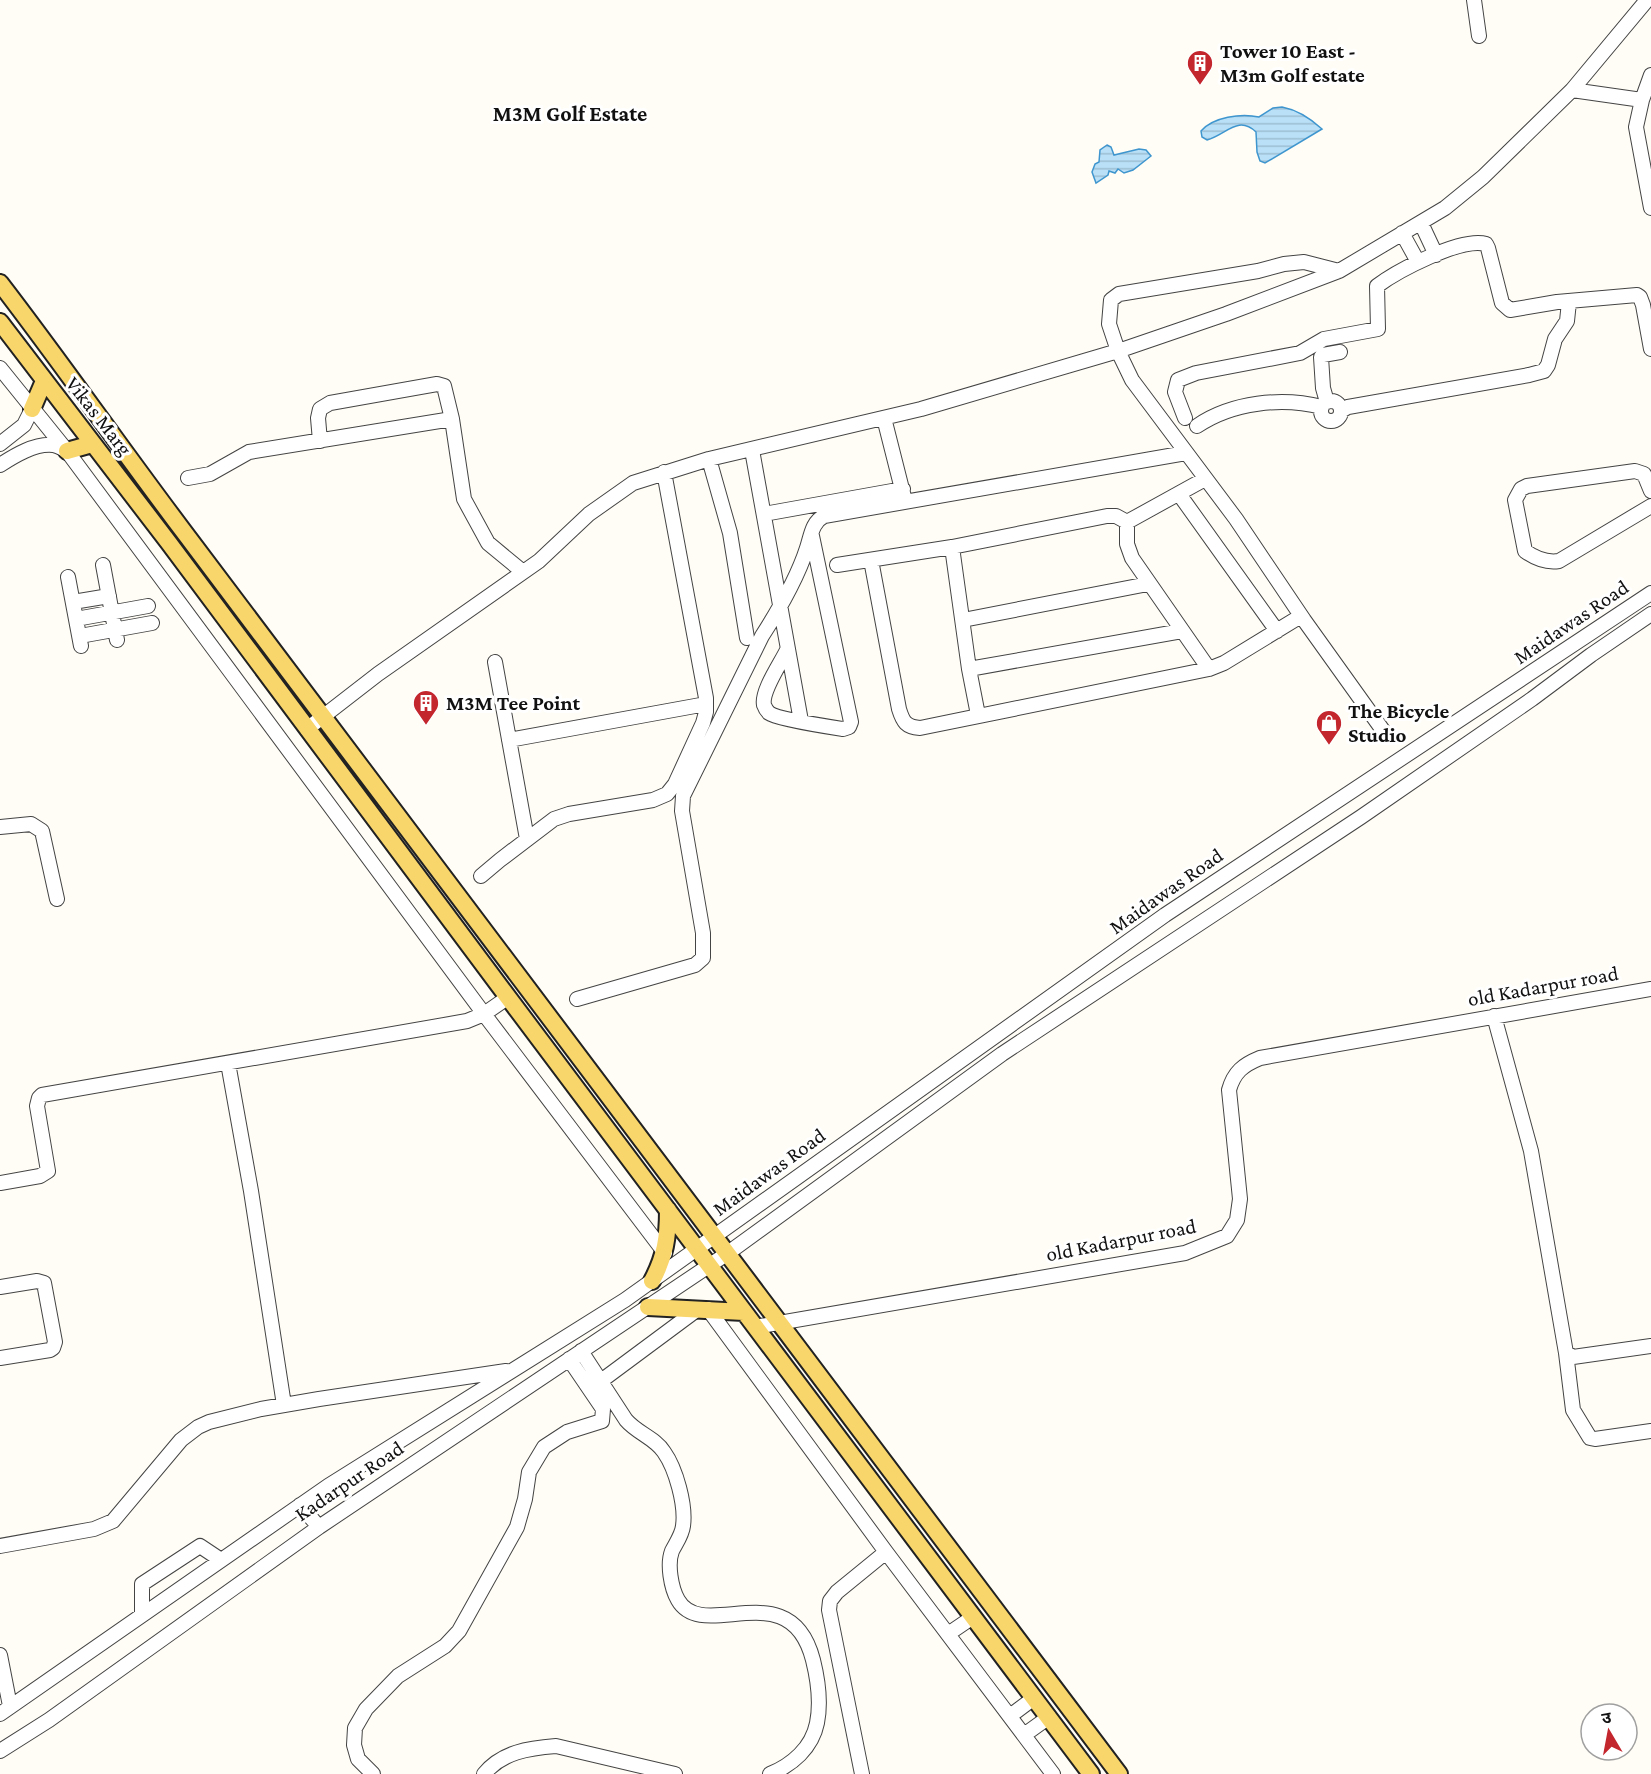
<svg xmlns="http://www.w3.org/2000/svg" width="1651" height="1774" viewBox="0 0 1651 1774" font-family="'Crimson Pro','Noto Sans Devanagari',serif">
	<style>
		.water { fill: url(#water-rules); stroke: #3f96cf; stroke-width: 1.5 }
		.lines { fill: none; stroke-linecap: round; stroke-linejoin: round }
		.minor-casing { stroke: #444; stroke-width: 16 }
		.major-casing { stroke: #222; stroke-width: 20 }
		.minor { stroke: #fff; stroke-width: 14 }
		.major { stroke: #f9d66b; stroke-width: 16 }
		.labels { text-anchor: middle; dominant-baseline: central; stroke-width: 6; stroke-linejoin: round; paint-order: stroke }
		.poi-label { font-size: 21px; font-weight: bold; fill: #111; stroke: #fff; text-anchor: start }
		.street-label { font-size: 21px; fill: #111; stroke: #fff }
		.neighbourhood-label { font-size: 22px; font-weight: bold; fill: #111; stroke: #fff }
	</style>
	<defs>
		<pattern id="water-rules" width="6" height="5" patternUnits="userSpaceOnUse" patternTransform="scale(1.5)"><rect width="6" height="5" fill="#b9e0f7"/><path d="M0 2.5h6" fill="none" stroke="#9ebfd3"/></pattern>
	</defs>
	<rect width="100%" height="100%" fill="#fffdf5"/>
	<!-- water -->
	<path class="water" d="M1282 107C1298 110 1310 118 1322 129L1265 163 1260 161 1257 152 1256 132C1238 115 1227 134 1207 140L1202 137 1201 131C1213 117 1241 113 1259 117L1273 108Z
		M1107 145 1111 147 1114 155 1139 149 1146 150 1151 156 1133 170 1124 173 1118 169 1115 173 1109 171 1108 175 1096 183 1092 172 1095 164 1099 162 1100 150Z"/>
	<g class="lines">
		<!-- minor casing -->
		<g class="minor-casing">
			<path id="minor" d="M1474 0 1479 36
				M1651 75 1642 100 1636 127 1651 208
				M1572 90 1642 100
				M1421 223 1436 255
				M1402 233 1418 262
				M0 368 67 451 484 1014 665 1253
				M1321 411a10 10 0 1 1 20 0a10 10 0 1 1-20 0Z
				M1327 402 1323 388 1321 357 1323 355 1340 352
				M1341 411 1348 407 1529 375 1544 371 1548 365 1555 339 1567 321 1569 302
				M884 418 904 497
				M1185 418 1175 392 1178 380 1196 373 1300 353 1324 339 1378 329 1377 286C1397 271 1461 237 1486 244L1488 248 1502 303 1510 310 1557 302 1637 295 1640 297 1643 305 1651 349
				M1197 426C1232 402 1282 397 1322 407
				M320 441 318 418 320 409 330 403 437 384 444 386 452 419
				M0 444 24 425 32 409
				M752 450 801 721
				M709 459 730 533 747 638
				M0 465C14 456 35 443 53 445 58 446 63 449 67 451
				M188 478 210 474 249 452 452 419 464 499 488 543 523 572
				M1651 491 1644 474 1635 471 1527 486 1521 489 1515 500 1525 551C1536 559 1546 563 1559 561L1651 506
				M1179 494 1277 631
				M764 514 903 489
				M1127 522V544L1132 558 1209 669
				M1127 522 1205 479
				M952 547 969 669 978 715
				M871 560 899 709C903 722 906 727 920 728L1209 669 1224 663 1301 616
				M103 565 117 640
				M837 565 952 547 1107 516H1116L1127 522
				M68 577 81 646
				M73 602 109 596
				M76 619 148 606
				M963 620 1148 584
				M80 636 152 623
				M787 650C781 663 761 691 764 705 765 708 767 711 769 713 777 719 830 727 843 729L849 727 851 722 812 536
				M495 662 527 839
				M969 669 1182 631
				M307 729 378 674 539 561 589 514 633 483 709 459 921 409 1118 351 1226 314 1339 271
				M1387 736 1304 620 1236 519 1132 380 1118 351 1109 324 1111 300 1119 294 1258 271 1284 264 1304 262 1339 271 1445 208 1483 177 1572 90 1647 0
				M509 740 706 704
				M0 827 31 824 42 831 57 899
				M481 876 500 860 554 819 569 814 653 800 667 794 675 784 703 723 706 712V698L664 472
				M577 999 695 965 703 958V933L682 811 683 796 762 636C780 608 797 579 807 548 811 536 812 522 824 516L1186 453
				M1494 1016 1531 1151 1566 1353 1573 1357 1651 1346
				M228 1063 251 1191 284 1405
				M0 1183 40 1176 48 1171 37 1106 39 1098 42 1095 467 1021 484 1014 507 998
				M0 1287 37 1281 44 1283 55 1342 53 1348 50 1350 0 1358
				M708 1309 886 1552 1053 1774
				M755 1327 1185 1253 1227 1236 1237 1220 1240 1199 1229 1090C1234 1072 1243 1065 1260 1058L1651 989
				M581 1351 626 1420C637 1433 655 1438 664 1452 676 1469 686 1505 683 1526 682 1535 676 1543 672 1551 667 1564 671 1588 678 1600 703 1644 790 1571 813 1660 818 1680 821 1703 817 1723 812 1748 792 1765 770 1774
				M1566 1353 1573 1410 1590 1438 1595 1439 1651 1431
				M601 1381 698 1309
				M300 1505 319 1527
				M0 1546 94 1529 113 1521 181 1440 198 1427 209 1422 261 1409 319 1399 506 1371
				M142 1615V1584L200 1546 221 1560
				M948 1634 973 1617
				M0 1655 10 1706
				M0 1714 328 1486 625 1300 1165 915 1651 593
				M1010 1716 1034 1698
				M1024 1735 1049 1717
				M0 1751 49 1720 319 1527 728 1253 1002 1054 1361 817 1532 699 1591 655 1651 614
				M373 1774 358 1759 354 1745 355 1728 366 1709 398 1676 445 1646 459 1631 517 1527 525 1499 529 1472 544 1447 567 1432 602 1421 603 1409 569 1359
				M484 1774C502 1752 529 1748 556 1746L675 1774
				M862 1774 829 1610 830 1601 837 1592 886 1552"/>
		</g>
		<!-- major casing -->
		<g class="major-casing">
			<path id="major" d="M0 283C63 365 122 450 184 532 497 945 806 1361 1119 1774
				M0 322 169 543 501 988 1091 1774
				M32 409 44 381
				M67 451 92 444
				M652 1281C665 1257 668 1237 668 1210
				M648 1307 744 1312"/>
		</g>
		<!-- minor -->
		<use href="#minor" class="minor"/>
		<!-- major -->
		<use href="#major" class="major"/>
	</g>
	<!-- icons -->
	<defs>
		<g id="building-pin" transform="scale(1.35)"><path d="M0 17L-7.5 6A9.5 9.5 0 1 1 7.5 6Z" fill="#c4262e" stroke="#fff"/><path d="M-4-6H4V6H1V3H-1V6H-4ZM-2.5-4.3h1.7v1.8h-1.7ZM.8-4.3h1.7v1.8H.8ZM-2.5-1h1.7V.8h-1.7ZM.8-1h1.7V.8H.8Z" fill="#fff"/></g>
		<g id="shop-pin" transform="scale(1.35)"><path d="M0 17L-7.5 6A9.5 9.5 0 1 1 7.5 6Z" fill="#c4262e" stroke="#fff"/><path d="M-5-2.5h2.3a2.7 3.5 0 0 1 5.4 0H5L5.5 6h-11ZM-1.5-2.5h3a1.5 2.3 0 0 0-3 0Z" fill="#fff"/></g>
	</defs>
	<g fill-rule="evenodd">
		<use href="#building-pin" x="1200" y="63"/>
		<use href="#building-pin" x="426" y="703"/>
		<use href="#shop-pin" x="1329" y="723"/>
	</g>
	<g class="labels">
		<!-- poi labels -->
		<g class="poi-label">
			<text x="1220" y="51">Tower 10 East -<tspan x="1220" dy="24">M3m Golf estate</tspan></text>
			<text x="446" y="703">M3M Tee Point</text>
			<text x="1348" y="711">The Bicycle<tspan x="1348" dy="24">Studio</tspan></text>
		</g>
		<!-- street labels -->
		<g class="street-label">
			<text transform="translate(99 416) rotate(52)">Vikas Marg</text>
			<text transform="translate(1571 622) rotate(-34)">Maidawas Road</text>
			<text transform="translate(1166 891) rotate(-35)">Maidawas Road</text>
			<text transform="translate(1543 986) rotate(-10)">old Kadarpur road</text>
			<text transform="translate(769 1172) rotate(-36)">Maidawas Road</text>
			<text transform="translate(1121 1240) rotate(-11)">old Kadarpur road</text>
			<text transform="translate(349 1481) rotate(-34)">Kadarpur Road</text>
		</g>
		<!-- neighbourhood labels -->
		<g class="neighbourhood-label">
			<text x="570" y="113">M3M Golf Estate</text>
		</g>
	</g>
	<!-- north arrow -->
	<g transform="translate(1609 1732) rotate(350)"><circle r="28" fill="#ffffff" stroke="#a0a0a0" stroke-width="1.5"/>
	<path d="M0-4.5L10 22L0 15L-10 22Z" fill="#c4262e"/>
	<text y="-9" font-size="16" font-weight="bold" text-anchor="middle" fill="#111111">उ</text>
	</g>
</svg>
